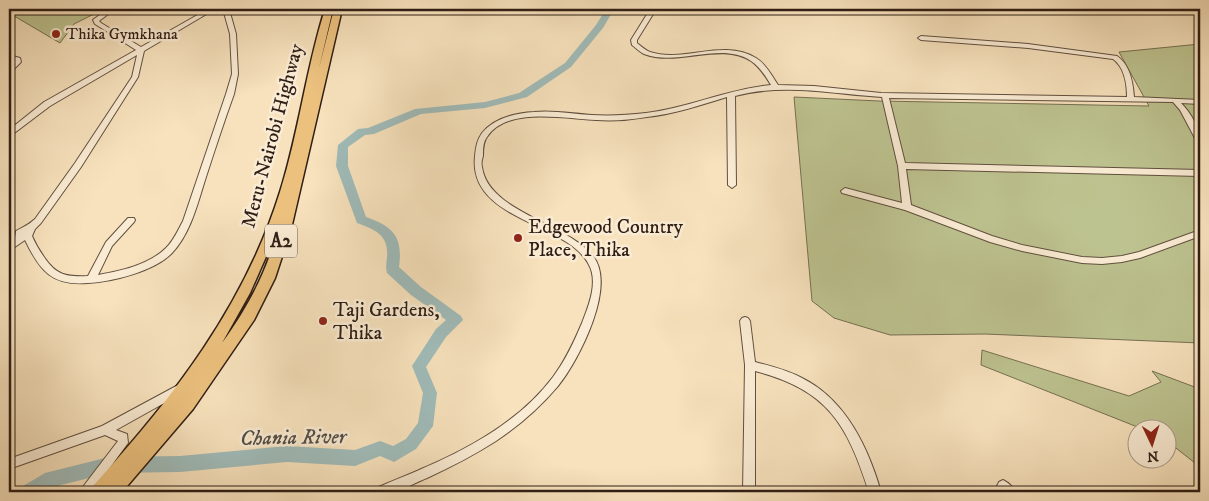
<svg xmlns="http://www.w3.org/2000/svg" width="1209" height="501" viewBox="0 0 1209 501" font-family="'IM FELL DW Pica',serif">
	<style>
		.green { fill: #bdc390; stroke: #767052 }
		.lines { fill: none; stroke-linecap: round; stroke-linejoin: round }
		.river { fill: #a0bcba; fill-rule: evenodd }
		.minor-casing { stroke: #614f3f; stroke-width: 2 }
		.highway-casing { stroke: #2f1e15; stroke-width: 3 }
		.minor { fill: #faecd4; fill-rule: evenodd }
		.highway { fill: #ecc17e; fill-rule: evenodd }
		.poi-dot { fill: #8f2418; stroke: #faecd4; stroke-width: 2 }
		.labels { text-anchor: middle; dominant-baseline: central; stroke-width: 5; stroke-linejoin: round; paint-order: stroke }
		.far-poi-label { font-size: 16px; fill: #2f1e15; stroke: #faecd4; text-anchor: start }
		.shield { fill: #faecd4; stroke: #6c5c4e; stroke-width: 1 }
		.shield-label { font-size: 19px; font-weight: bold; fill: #2f1e15 }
		.street-label { font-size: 20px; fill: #2f1e15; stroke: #faecd4 }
		.poi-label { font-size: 20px; fill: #2f1e15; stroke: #faecd4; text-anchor: start }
		.water-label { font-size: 21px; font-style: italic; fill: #514d47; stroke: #faecd4 }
	</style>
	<rect width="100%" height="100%" fill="#f7e2bd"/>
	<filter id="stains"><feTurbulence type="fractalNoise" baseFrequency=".004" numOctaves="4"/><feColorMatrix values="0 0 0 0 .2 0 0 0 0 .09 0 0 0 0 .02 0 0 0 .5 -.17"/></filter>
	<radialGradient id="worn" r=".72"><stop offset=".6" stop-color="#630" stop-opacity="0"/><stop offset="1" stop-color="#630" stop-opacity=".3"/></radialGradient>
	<!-- green -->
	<path class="green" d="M9 9H104L74 24 60 43 9 13Z
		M1200 44V343L985 334 890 335 834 318 812 301 794 97 879 101 1149 106 1119 52Z
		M982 350 1129 396 1161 382 1152 371 1200 389V467L1167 441 1166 428H1140L981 365Z"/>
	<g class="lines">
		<!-- river -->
		<path class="river" d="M606 9H614L603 28 571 67 527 97 485 108 421 114 374 134 365 135 348 147V166L366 217C394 227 403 237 399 267L421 287 461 316 463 320 446 337 426 367 437 393 433 426 416 449 394 462 380 456 355 466 287 462 180 472 109 473 49 488 43 492H21L23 486 45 473 109 457 180 456 287 446 355 450 380 441 393 446 406 439 418 423 423 393 412 366 436 329 446 320 411 295 387 273C385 267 387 262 387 256 389 235 374 229 357 223L336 166 338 145 358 129 368 128 415 109 485 102 519 93 565 63 596 25Z"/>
		<!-- minor casing -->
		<g class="minor-casing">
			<path id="minor" d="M108 9H115L99 21 101 23 141 47 208 9H215L144 51 138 77 81 167 41 223 35 229 32 236C35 243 39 250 44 257 56 275 66 277 88 276L106 242 128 218H134L135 220 134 222 112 246 98 275C120 271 149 265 166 248 174 240 178 230 183 221L226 94 232 74 230 34 223 9H229L236 34 238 74 234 94C224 122 215 149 206 177 198 202 191 233 172 253 155 271 112 282 88 283 52 286 40 271 25 240L9 251V243L15 238 16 231C25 226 27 226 35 219L75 163 132 77 137 55 50 106 9 137V130L44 102 136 50 95 24 93 20 94 19Z
				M652 9 655 11 637 40V43C641 46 645 50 650 52 684 63 723 38 756 58 766 64 772 76 778 85L814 86 881 93 1127 97C1127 83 1124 67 1113 59L1028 48 921 40 918 38 921 36 1028 44 1117 56C1130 65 1133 82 1134 97L1200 100V104L1181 103C1191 113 1200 129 1200 142H1197L1180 110 1173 102 889 98 905 163 1200 170V176L906 169 911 205 992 236 1022 245 1082 257 1102 258 1122 256 1139 252 1200 230V236L1140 258 1122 262 1102 264 1082 263 1022 251 990 242 905 210 842 193 841 191 845 188 902 203 898 166 882 97C832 94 784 83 735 96L736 185 732 188 728 185 727 97C701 105 674 114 647 117 630 120 613 121 596 120 566 119 507 106 487 137 483 142 483 149 483 156 482 159 481 164 482 167 488 212 567 223 593 256 617 286 579 360 558 386 540 407 520 425 496 441 474 455 451 467 427 478 416 482 405 489 394 492 388 493 381 492 374 492L376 488C440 462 510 434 553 377 565 361 574 342 582 323 589 305 599 281 588 263 565 222 468 220 475 156 476 147 477 140 482 133 494 118 516 113 534 112 554 110 573 114 592 115 610 116 628 115 646 113 688 108 728 89 771 85 766 77 760 67 751 61 721 41 678 67 644 54 640 52 636 48 632 45L631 40 649 11Z
				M9 55 20 58 21 62 11 72 9 73V67L15 60 9 59Z
				M745 317 748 318 750 321 755 362C771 366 787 370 802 378 846 400 868 447 881 492H869C847 424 828 390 755 371V492H743L745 365 740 321 742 318Z
				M180 384 184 386 185 389 184 392 116 430 127 434 128 443 92 492H79L118 441 105 435 9 469V459L102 426Z
				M1003 480C1009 483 1013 487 1015 492H1001L997 486 999 482Z"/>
		</g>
		<!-- highway casing -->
		<g class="highway-casing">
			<path id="highway" d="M325 9H333L319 68 334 9H342L291 229 275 278 254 320 193 409 122 492H91L93 486C172 400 245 305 280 192 299 132 306 69 325 9ZM279 227C266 273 250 304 222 343L250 293Z"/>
		</g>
		<!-- minor -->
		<use href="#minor" class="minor"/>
		<!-- highway -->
		<use href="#highway" class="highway"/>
	</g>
	<!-- markers -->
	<g class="poi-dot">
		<circle cx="56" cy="34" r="5"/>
		<circle cx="518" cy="238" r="5"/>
		<circle cx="323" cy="321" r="5"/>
	</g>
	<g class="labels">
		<!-- far-poi labels -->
		<g class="far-poi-label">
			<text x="66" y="34">Thika Gymkhana</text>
		</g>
		<!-- shield labels -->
		<rect class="shield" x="265" y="224.5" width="32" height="33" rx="4"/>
		<g class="shield-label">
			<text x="281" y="241">A2</text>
		</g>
		<!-- street labels -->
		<g class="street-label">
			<text transform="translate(273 136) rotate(-75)">Meru-Nairobi Highway</text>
		</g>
		<!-- poi labels -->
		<g class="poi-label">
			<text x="528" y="227">Edgewood Country<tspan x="528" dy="23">Place, Thika</tspan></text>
			<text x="333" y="310">Taji Gardens,<tspan x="333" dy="23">Thika</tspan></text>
		</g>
		<!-- water labels -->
		<g class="water-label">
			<text transform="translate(293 438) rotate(-1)">Chania River</text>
		</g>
	</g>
	<!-- margin -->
	<rect width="1209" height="501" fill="none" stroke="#f7e2bd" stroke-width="30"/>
	<rect x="10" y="10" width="1189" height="481" fill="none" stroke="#2f1e15" stroke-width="2.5"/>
	<rect x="15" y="15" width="1179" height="471" fill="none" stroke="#2f1e15"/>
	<!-- north arrow -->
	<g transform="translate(1152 444) rotate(176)"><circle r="24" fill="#faecd4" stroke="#a99a88"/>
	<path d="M0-4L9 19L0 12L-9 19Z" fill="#8f2418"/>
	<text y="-8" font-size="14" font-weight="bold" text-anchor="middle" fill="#2f1e15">N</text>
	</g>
	<rect width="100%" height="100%" filter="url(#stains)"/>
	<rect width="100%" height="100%" fill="url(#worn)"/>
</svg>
